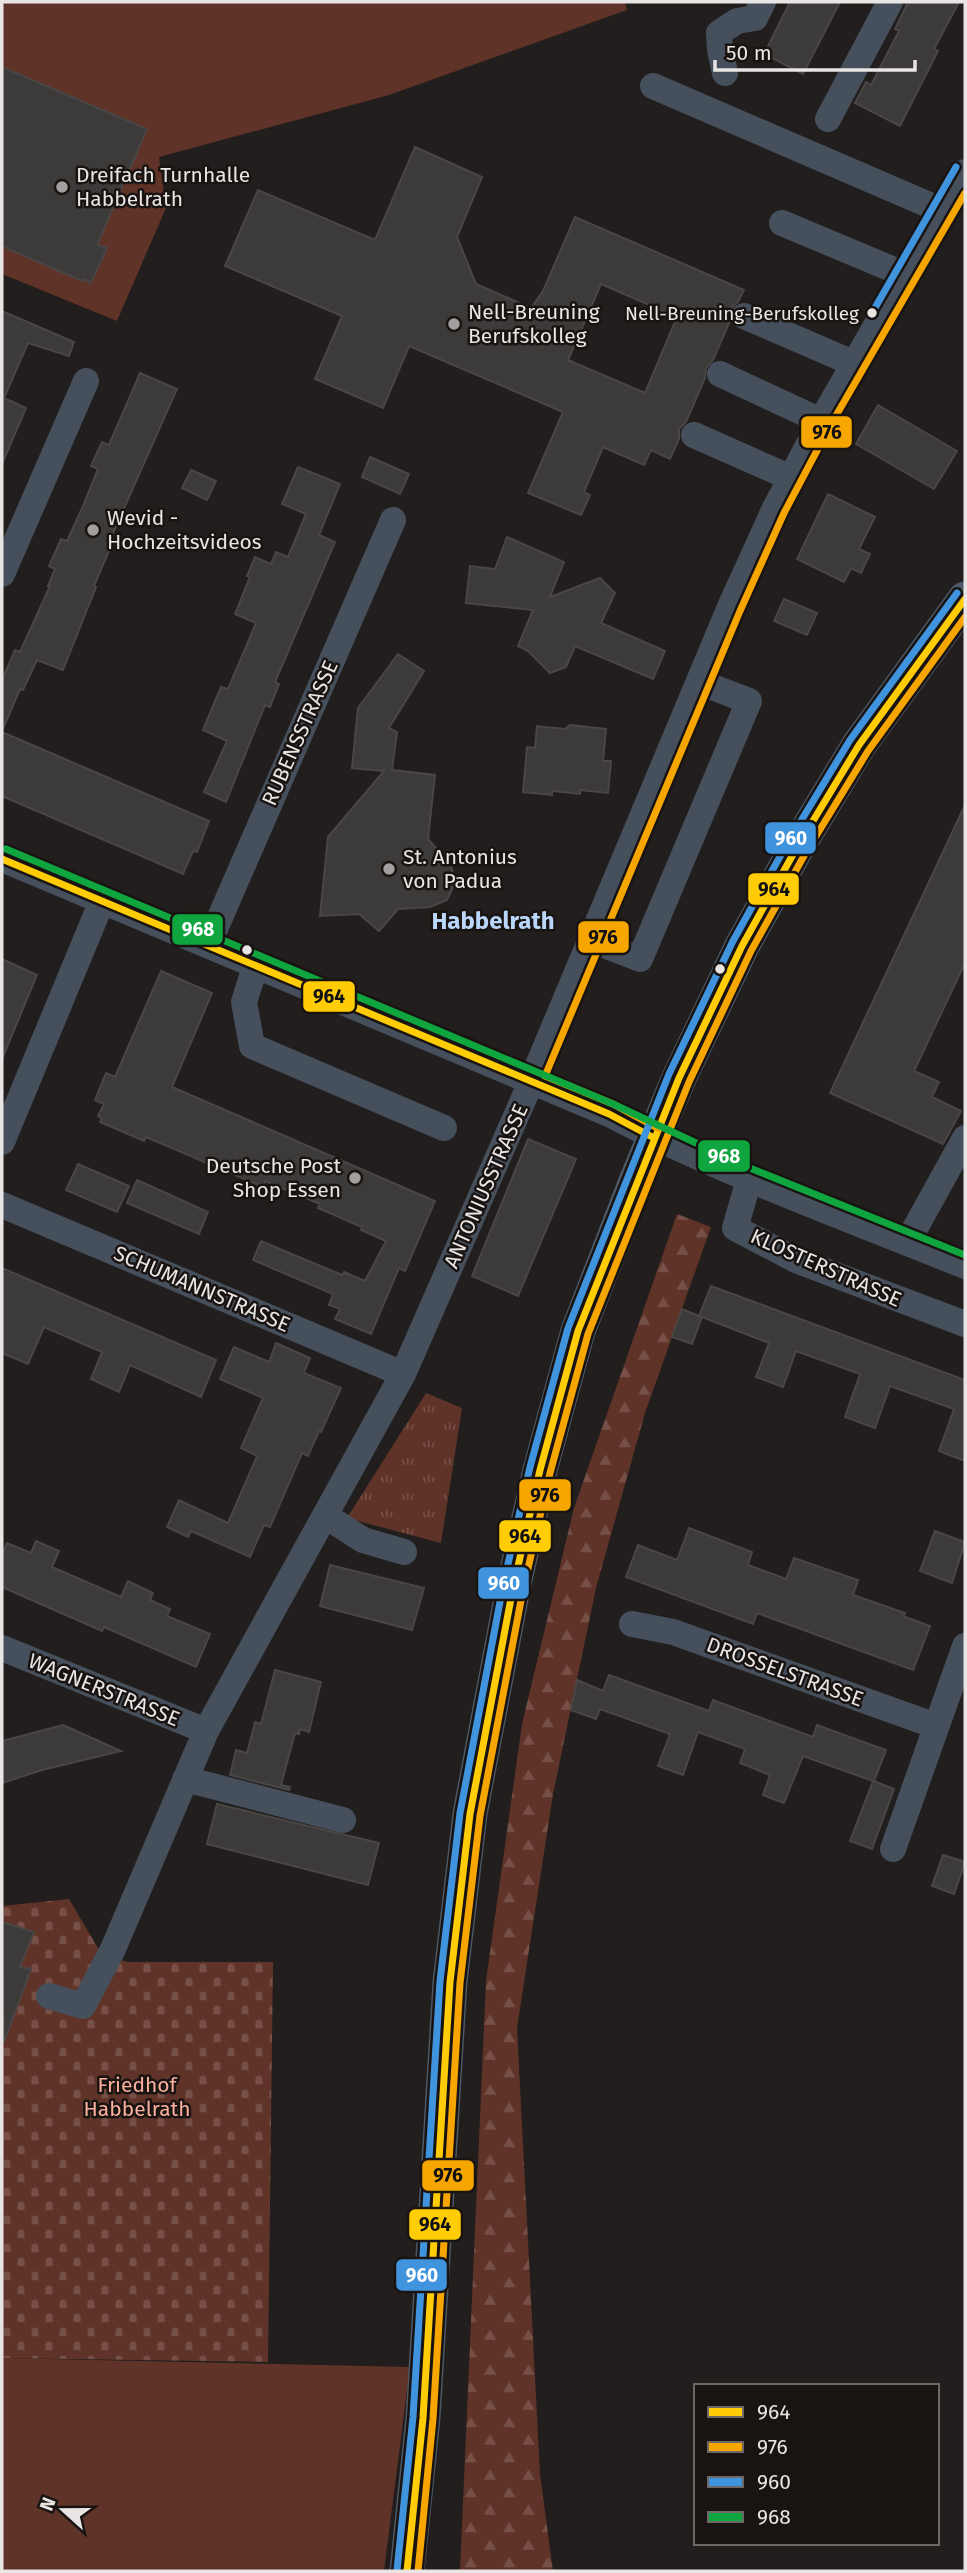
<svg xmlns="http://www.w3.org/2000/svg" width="967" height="2573" viewBox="0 0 967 2573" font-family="'Fira Sans',sans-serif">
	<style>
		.grass { fill: #5f3328 }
		.forest { fill: url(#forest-firs) }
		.cemetery { fill: url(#cemetery-stones) }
		.park { fill: url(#park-tufts) }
		.building { fill: #3d3a3a; stroke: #494645; stroke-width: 2; fill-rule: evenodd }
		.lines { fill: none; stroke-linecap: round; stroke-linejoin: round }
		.minor { stroke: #46505d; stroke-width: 26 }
		.major { stroke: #4c5968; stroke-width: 35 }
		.bus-1-casing { stroke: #191412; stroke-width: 12 }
		.bus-2-casing { stroke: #191412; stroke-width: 12 }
		.bus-3-casing { stroke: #191412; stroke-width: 12 }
		.bus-4-casing { stroke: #191412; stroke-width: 12 }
		.bus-1 { stroke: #ffcc06; stroke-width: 7 }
		.bus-2 { stroke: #f7a600; stroke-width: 7 }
		.bus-3 { stroke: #4094de; stroke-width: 7 }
		.bus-4 { stroke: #0fa640; stroke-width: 7 }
		.poi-dot { fill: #a39f9e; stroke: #191412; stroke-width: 2.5 }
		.bus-dot { fill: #e9e5e4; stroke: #191412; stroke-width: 2.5 }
		.labels { text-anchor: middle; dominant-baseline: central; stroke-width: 5; stroke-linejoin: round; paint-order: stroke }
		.bus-label { font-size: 19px; fill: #e9e5e4; stroke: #191412; text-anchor: end }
		.poi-label { font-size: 21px; fill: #e9e5e4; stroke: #191412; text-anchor: start }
		.street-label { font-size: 21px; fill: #e9e5e4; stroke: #191412 }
		.park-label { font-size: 21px; fill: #fbaf9d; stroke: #191412 }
		.quarter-label { font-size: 24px; font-weight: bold; fill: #bad6fb; stroke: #191412 }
		.line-badge { stroke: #191412; stroke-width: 2.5 }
		.badge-label { font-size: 19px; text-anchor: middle; font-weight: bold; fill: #fff }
		.pale-badge-label { font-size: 19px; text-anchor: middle; font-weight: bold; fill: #111 }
	</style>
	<defs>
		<pattern id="forest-firs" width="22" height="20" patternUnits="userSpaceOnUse" patternTransform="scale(1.75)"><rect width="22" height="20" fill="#5f3328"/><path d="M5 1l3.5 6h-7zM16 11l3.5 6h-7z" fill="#765047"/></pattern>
		<pattern id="cemetery-stones" width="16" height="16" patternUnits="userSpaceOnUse" patternTransform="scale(1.75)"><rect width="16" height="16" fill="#5f3328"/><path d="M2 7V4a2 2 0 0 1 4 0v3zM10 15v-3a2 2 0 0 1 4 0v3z" fill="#765047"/></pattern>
		<pattern id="park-tufts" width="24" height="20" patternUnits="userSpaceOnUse" patternTransform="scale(1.75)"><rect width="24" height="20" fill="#5f3328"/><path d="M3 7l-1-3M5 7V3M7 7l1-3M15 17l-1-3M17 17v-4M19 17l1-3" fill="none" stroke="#765047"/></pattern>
	</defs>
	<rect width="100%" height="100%" fill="#211e1d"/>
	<!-- grass -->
	<path class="grass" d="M2 2H625L627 10 389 95 159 157 166 208 117 321 2 274Z
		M2 2358 410 2367 384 2571H2Z"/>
	<!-- forest -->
	<path class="forest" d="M677 1214 711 1227 645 1413 596 1588 553 1794 517 2028 540 2474 553 2571H460L486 1981 522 1724 574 1508Z"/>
	<!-- cemetery -->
	<path class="cemetery" d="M69 1899 101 1953 127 1962H273L268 2362 2 2358V1906Z"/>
	<!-- park -->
	<path class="park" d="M426 1393 462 1408 441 1543 347 1518Z"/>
	<!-- building -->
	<path class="building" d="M790 2H840L803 74 764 54Z
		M908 2H959L934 49 938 51 900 126 855 103 866 82 871 85 899 31 895 29Z
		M2 67 147 129 97 245 107 248 91 283 83 279 82 281 2 246Z
		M415 147 482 177 457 237 476 284 531 308 543 291 575 217 744 290 738 302 730 309V321L713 360 706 368 705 378 686 422 679 429V439L670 459 651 450 644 465 603 447 584 492 590 495 581 515 528 493 563 412 409 346 383 408 341 390 315 379 342 316 225 266 258 190 375 240ZM601 284 677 317 645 393 568 360Z
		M2 311 74 342 69 356 28 343 4 398 26 408 2 464Z
		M140 373 177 389 110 540 113 541 94 586 96 587 63 670 37 660 23 690 20 689 2 731V680L15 650 20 652 50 586H48L55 569 49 566 61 539 67 541 83 506 98 469 91 466 102 442 109 445Z
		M878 405 957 451 934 489 856 444Z
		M370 457 409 474 400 494 362 477Z
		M298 467 340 484 319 535 335 542 275 682 279 684 270 707 265 705 226 802 204 792 227 741 203 730 221 687 228 689 256 623 235 614 250 577 247 576 255 557 271 564 276 552 288 557 306 514 282 504Z
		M191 470 216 481 207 500 182 488Z
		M828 494 875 517 859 549 870 554 861 573 851 568 844 582 797 559Z
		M507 537 564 562 550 597 600 578 615 593 601 623 665 651 653 679 575 646 566 667 550 673 528 651 518 646 533 610 466 603 470 566 495 569Z
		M784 599 817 613 807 635 774 621Z
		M398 654 424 671 389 728 397 732 392 770 435 775 428 839 451 865 455 883 447 900 430 907 398 909 379 931 359 914 320 916 328 837 384 771 352 768 358 708Z
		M570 725 606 729 603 761H611L608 793 580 790V794L552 791V795L523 792 527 747 535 748 537 726 565 729Z
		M2 732 209 821 197 852 193 851 183 874 2 796Z
		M965 805V963L914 1071 939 1082 932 1097 961 1111 943 1144 830 1093Z
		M2 959 37 975 2 1059Z
		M161 971 212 993 172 1087 435 1201 405 1271 399 1268 371 1334 335 1319 340 1309 329 1305 333 1294 253 1260 261 1241 342 1275 344 1272 365 1281 386 1241 361 1230 362 1227 318 1208 320 1204 265 1181 263 1187 146 1137 144 1141 100 1122 102 1118 98 1116 104 1104 95 1100 106 1073 115 1077Z
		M528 1139 576 1159 518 1296 472 1276Z
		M78 1164 129 1186 117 1212 66 1190Z
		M137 1180 208 1212 199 1234 127 1203Z
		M2 1268 216 1360 201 1397 130 1365 119 1392 91 1379 102 1352 44 1327 28 1364 2 1353Z
		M711 1286 965 1380 963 1385H965V1461L939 1451 954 1409 890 1386 875 1428 845 1417 860 1374 796 1351 783 1387 756 1377 769 1343 702 1317 692 1344 672 1337 682 1309 699 1316Z
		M276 1343 310 1358 304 1373 341 1388 321 1432 319 1431 308 1456 302 1453 270 1527 264 1525 250 1557 191 1531 188 1537 167 1527 179 1500 228 1523 257 1456 241 1448 263 1398 220 1379 234 1347 269 1362Z
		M689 1528 752 1552 748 1565 786 1579 794 1558 858 1580 853 1595 905 1613 903 1616 930 1626 913 1670 757 1613 753 1624 626 1577 638 1545 677 1560Z
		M935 1531 965 1542 952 1583 920 1571Z
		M36 1541 59 1551 52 1567 121 1597 128 1581 153 1593 150 1600 170 1609 167 1616 210 1634 196 1667 104 1627 102 1631 2 1587V1555L7 1543 31 1553Z
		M330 1565 424 1588 412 1630 320 1606Z
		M275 1670 321 1682 309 1732 300 1729 299 1734 295 1733 281 1785 290 1787 289 1790 230 1775 236 1750 247 1753 255 1722 261 1724Z
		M609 1675 709 1711 713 1700 813 1737 817 1725 886 1750 874 1781 894 1789 872 1849 850 1841 873 1781 803 1756 784 1803 763 1795 770 1775 740 1763 745 1749 698 1732 683 1775 658 1766 670 1734 600 1709 596 1719 571 1710 577 1680 603 1691Z
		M63 1725 121 1751 42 1770 2 1783V1741Z
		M217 1804 379 1843 368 1885 207 1844Z
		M943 1855 965 1862 954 1894 932 1886Z
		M2 1922 34 1932 20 1967 31 1969 4 2042Z"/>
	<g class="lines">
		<!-- minor -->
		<path class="minor" d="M725 73 720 50 719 33 737 21 755 18 763 2
			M653 86 943 211
			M828 119 890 2
			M782 223 906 275
			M744 316 855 364
			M720 374 821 421
			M694 435 791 478
			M2 574 86 381
			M2 859 609 1114C724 1174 846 1218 965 1266
			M591 940 640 959 749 701 699 682
			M208 945 393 520
			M255 967 244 1002 252 1046 444 1128
			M2 1142 102 901
			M749 1180 735 1228 796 1260 965 1324
			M2 1205 403 1374
			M907 1243 965 1138
			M326 1516 363 1540 404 1552
			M632 1624 673 1632 936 1726
			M2 1648 206 1731
			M185 1779 343 1820
			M893 1849 965 1646
			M49 1996 83 2006 113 1949 206 1731 403 1374 531 1082 730 607 775 508 821 421 965 172"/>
		<!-- major -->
		<path class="major" d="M407 2571 423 2418 450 1982 470 1814 513 1588 540 1470 578 1331 635 1184 679 1078 742 946 796 849 859 745 965 599"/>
		<!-- bus-1 casing -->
		<g class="bus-1-casing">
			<path id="bus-1" d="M2 859 609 1114 654 1138
				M407 2571 423 2418 450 1982 470 1814 513 1588 540 1470 578 1331 679 1078 742 946 796 849 859 745 965 599"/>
		</g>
		<!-- bus-2 casing -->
		<g class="bus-2-casing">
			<path id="bus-2" d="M659 1129 613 1104 545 1076 740 611 784 513 830 426 965 193
				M418 2571 433 2419 460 1983 480 1816 523 1590 550 1473 588 1334 689 1082 751 951 805 854 868 751 965 617"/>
		</g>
		<!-- bus-3 casing -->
		<g class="bus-3-casing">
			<path id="bus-3" d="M872 313 956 167
				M397 2570 413 2417 440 1981 460 1813 503 1586 530 1467 568 1328 669 1074 733 941 787 844 850 740 957 593"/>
		</g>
		<!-- bus-4 casing -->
		<g class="bus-4-casing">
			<path id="bus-4" d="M6 849 613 1104 745 1166 965 1255"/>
		</g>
		<!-- bus-1 -->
		<use href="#bus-1" class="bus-1"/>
		<!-- bus-2 -->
		<use href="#bus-2" class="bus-2"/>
		<!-- bus-3 -->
		<use href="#bus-3" class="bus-3"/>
		<!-- bus-4 -->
		<use href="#bus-4" class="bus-4"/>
	</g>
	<!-- markers -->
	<g class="poi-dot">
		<circle cx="62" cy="187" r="7"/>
		<circle cx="454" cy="324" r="7"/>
		<circle cx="93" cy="530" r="7"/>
		<circle cx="389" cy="869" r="7"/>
		<circle cx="355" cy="1178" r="7"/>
	</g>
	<g class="bus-dot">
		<circle cx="872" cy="313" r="6"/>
		<circle cx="247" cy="950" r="6"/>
		<circle cx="720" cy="969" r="6"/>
	</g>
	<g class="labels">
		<!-- bus labels -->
		<g class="bus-label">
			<text x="859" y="313">Nell-Breuning-Berufskolleg</text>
		</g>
		<!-- poi labels -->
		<g class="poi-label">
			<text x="76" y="175">Dreifach Turnhalle<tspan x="76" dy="24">Habbelrath</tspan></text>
			<text x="468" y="312">Nell-Breuning<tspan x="468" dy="24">Berufskolleg</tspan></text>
			<text x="107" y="518">Wevid -<tspan x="107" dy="24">Hochzeitsvideos</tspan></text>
			<text x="403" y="857">St. Antonius<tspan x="403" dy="24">von Padua</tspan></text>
			<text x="341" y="1166" text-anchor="end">Deutsche Post<tspan x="341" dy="24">Shop Essen</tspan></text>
		</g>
		<!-- street labels -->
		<g class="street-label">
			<text transform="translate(300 733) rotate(-66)">RUBENSSTRASSE</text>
			<text transform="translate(486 1186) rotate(-66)">ANTONIUSSTRASSE</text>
			<text transform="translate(826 1268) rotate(24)">KLOSTERSTRASSE</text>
			<text transform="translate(202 1289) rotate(23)">SCHUMANNSTRASSE</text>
			<text transform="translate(785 1672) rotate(20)">DROSSELSTRASSE</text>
			<text transform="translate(104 1690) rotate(22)">WAGNERSTRASSE</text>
		</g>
		<!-- park labels -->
		<g class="park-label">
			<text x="137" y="2085">Friedhof<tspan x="137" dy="24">Habbelrath</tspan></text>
		</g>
		<!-- quarter labels -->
		<g class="quarter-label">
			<text x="493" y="921">Habbelrath</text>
		</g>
	</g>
	<g class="line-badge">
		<rect x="800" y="415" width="53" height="34" rx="7" fill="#f7a600"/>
		<rect x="764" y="821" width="53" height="34" rx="7" fill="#4094de"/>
		<rect x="747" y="872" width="53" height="34" rx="7" fill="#ffcc06"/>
		<rect x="171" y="913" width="53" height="33" rx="7" fill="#0fa640"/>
		<rect x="577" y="920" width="53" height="34" rx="7" fill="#f7a600"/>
		<rect x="302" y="980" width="54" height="33" rx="7" fill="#ffcc06"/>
		<rect x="697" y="1139" width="54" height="34" rx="7" fill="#0fa640"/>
		<rect x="518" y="1478" width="54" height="34" rx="7" fill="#f7a600"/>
		<rect x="498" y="1519" width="54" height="34" rx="7" fill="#ffcc06"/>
		<rect x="477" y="1566" width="53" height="34" rx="7" fill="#4094de"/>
		<rect x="421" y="2159" width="54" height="33" rx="7" fill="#f7a600"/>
		<rect x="408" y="2208" width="54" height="33" rx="7" fill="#ffcc06"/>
		<rect x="395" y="2258" width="53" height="34" rx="7" fill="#4094de"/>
	</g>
	<g class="badge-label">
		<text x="791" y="845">960</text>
		<text x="198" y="936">968</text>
		<text x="724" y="1163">968</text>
		<text x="504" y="1590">960</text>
		<text x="422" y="2282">960</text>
	</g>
	<g class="pale-badge-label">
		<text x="827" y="439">976</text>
		<text x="774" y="896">964</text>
		<text x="603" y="944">976</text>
		<text x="329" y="1003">964</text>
		<text x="545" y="1502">976</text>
		<text x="525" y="1543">964</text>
		<text x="448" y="2182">976</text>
		<text x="435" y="2231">964</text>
	</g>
	<!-- border -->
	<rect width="967" height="2573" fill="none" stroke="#e9e5e4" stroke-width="7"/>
	<!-- legend -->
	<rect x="694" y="2384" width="245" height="161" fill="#191412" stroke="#6c6866" stroke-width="2"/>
	<rect x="708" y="2407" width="35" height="10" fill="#ffcc06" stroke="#6c6866" stroke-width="2"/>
	<text x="757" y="2419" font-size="21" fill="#e9e5e4">964</text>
	<rect x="708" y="2442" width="35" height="10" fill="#f7a600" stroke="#6c6866" stroke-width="2"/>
	<text x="757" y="2454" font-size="21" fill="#e9e5e4">976</text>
	<rect x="708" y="2477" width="35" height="10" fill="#4094de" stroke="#6c6866" stroke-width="2"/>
	<text x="757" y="2489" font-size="21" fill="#e9e5e4">960</text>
	<rect x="708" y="2512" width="35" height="10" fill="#0fa640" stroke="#6c6866" stroke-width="2"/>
	<text x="757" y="2524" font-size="21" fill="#e9e5e4">968</text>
	<!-- north arrow -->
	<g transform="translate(63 2510) rotate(291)" stroke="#191412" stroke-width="5" paint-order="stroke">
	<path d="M0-5L12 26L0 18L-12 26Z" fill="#e9e5e4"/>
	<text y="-10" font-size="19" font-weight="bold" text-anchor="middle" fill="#e9e5e4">N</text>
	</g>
	<!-- scale -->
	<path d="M715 60v10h200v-10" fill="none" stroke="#e9e5e4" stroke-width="3.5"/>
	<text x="726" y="60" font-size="21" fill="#e9e5e4" stroke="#191412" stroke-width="5" paint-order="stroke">50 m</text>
</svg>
